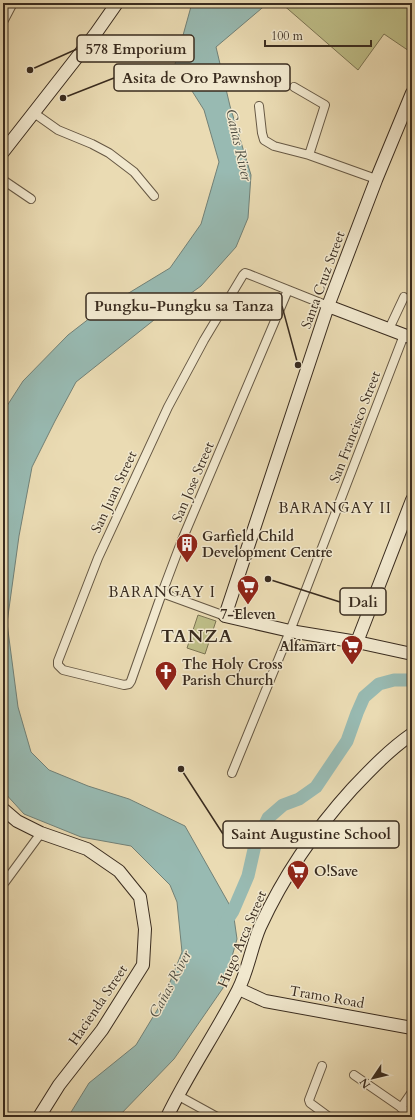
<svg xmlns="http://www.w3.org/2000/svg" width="415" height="1120" viewBox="0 0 415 1120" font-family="Cardo,serif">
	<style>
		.green { fill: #bebe88; stroke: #7c7554 }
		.water { fill: #98bab2; stroke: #728177 }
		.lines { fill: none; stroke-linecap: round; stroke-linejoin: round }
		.river { stroke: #98bab2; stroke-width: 13 }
		.street-casing { stroke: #665844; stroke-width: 10 }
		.secondary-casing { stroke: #3a2c1f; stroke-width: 14 }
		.street { stroke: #f1e8ce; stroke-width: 8 }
		.secondary { stroke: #f1e8ce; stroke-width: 12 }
		.labels { text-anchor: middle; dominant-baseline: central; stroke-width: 3; stroke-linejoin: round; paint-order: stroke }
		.street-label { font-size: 14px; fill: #3a2c1f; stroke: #f1e8ce }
		.poi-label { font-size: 14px; font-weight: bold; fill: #3a2c1f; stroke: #f1e8ce; text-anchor: start }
		.water-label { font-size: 15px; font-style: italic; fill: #525044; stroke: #f1e8ce }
		.neighbourhood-label { font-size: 15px; letter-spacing: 1px; fill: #3a2c1f; stroke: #f1e8ce }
		.district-label { font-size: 18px; font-weight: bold; letter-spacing: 1px; fill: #3a2c1f; stroke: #f1e8ce }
		.leader { fill: none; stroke: #3a2c1f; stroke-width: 1.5 }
		.callout-dot { fill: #3a2c1f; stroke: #f1e8ce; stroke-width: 1.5 }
		.callout { fill: #f1e8ce; stroke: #3a2c1f; stroke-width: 1.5 }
		.callout-label { font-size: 15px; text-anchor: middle; font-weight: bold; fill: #3a2c1f }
	</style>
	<rect width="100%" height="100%" fill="#eadbb3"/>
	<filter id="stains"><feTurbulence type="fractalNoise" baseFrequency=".005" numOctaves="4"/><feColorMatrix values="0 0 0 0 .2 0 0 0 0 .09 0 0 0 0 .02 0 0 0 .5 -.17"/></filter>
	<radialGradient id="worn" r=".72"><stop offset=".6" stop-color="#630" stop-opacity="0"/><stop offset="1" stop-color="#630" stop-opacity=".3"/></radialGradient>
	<!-- green -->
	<path class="green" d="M281 3H412V53L384 34 358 70Z
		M198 615 216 621 205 654 187 648Z"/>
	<!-- water -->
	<path class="water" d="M192 3H268L216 47 230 106 251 175 248 218 236 247 201 286 159 316 76 382 55 421 32 467 19 536 7 623 18 707 31 752 49 770 88 786 129 799 185 826 233 911 237 939 223 988 174 1059 118 1117H68L89 1083 136 1045 162 1002 182 952 177 902 170 885 131 846 81 837 24 814 3 791V412L23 381 68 335 99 311 170 268 201 224 219 162 204 110 175 64Z"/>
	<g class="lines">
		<!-- river -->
		<path class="river" d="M224 925 233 911 248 876 255 845 268 818 283 805 299 799 316 787 347 741 357 713 364 697 379 684 394 680H412"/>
		<!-- street casing -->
		<g class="street-casing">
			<path id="street" d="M3 22 13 3
				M294 87 325 105 309 155 376 179
				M259 106 262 133 264 140 274 146 309 155
				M34 113 58 130 92 144 109 153 134 172 154 196
				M3 180 31 199
				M288 290 182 540 162 593 131 681 129 684 124 685 63 670 58 665V661L98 558 168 407 204 340 243 275 245 273 248 274 328 306
				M389 329 404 297
				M162 593 225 616
				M232 773 290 631 404 335
				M3 884 5 882 41 833
				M322 1066 309 1100 310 1103 329 1117
				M354 1075 412 1115
				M177 1095 217 1117
				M401 1108 412 1092"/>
		</g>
		<!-- secondary casing -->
		<g class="secondary-casing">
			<path id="secondary" d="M412 93 376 180 328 306 225 616 290 631 357 642 412 654
				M3 152 96 33 117 3
				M328 306 412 338
				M357 642 412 500
				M3 809 17 821 41 833 87 849 119 871 140 897 145 929 143 965 102 1030 59 1085 39 1117
				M239 989 265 1001 412 1028
				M167 1117C188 1073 216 1033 238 990 248 971 251 948 260 927 284 875 313 832 352 789 371 769 389 750 412 734"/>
		</g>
		<!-- street -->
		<use href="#street" class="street"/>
		<!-- secondary -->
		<use href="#secondary" class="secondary"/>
	</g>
	<!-- icons -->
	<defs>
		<g id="building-pin" transform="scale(1.15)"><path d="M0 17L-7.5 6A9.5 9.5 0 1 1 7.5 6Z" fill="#8f2418" stroke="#f1e8ce"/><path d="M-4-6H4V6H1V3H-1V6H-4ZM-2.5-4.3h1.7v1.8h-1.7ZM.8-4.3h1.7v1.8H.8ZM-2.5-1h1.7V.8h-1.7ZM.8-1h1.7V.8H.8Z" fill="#fff"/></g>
		<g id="supermarket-pin" transform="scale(1.15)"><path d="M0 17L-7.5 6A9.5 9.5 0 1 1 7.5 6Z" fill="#8f2418" stroke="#f1e8ce"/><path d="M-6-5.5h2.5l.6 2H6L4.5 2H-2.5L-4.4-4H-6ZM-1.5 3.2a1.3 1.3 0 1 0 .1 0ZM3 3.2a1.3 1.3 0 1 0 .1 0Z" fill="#fff"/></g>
		<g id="church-pin" transform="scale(1.15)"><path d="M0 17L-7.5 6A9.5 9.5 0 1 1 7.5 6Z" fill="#8f2418" stroke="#f1e8ce"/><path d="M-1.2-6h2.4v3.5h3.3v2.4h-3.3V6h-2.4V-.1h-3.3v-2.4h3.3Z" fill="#fff"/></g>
	</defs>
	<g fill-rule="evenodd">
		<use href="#building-pin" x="187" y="544"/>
		<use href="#supermarket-pin" x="248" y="586"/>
		<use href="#supermarket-pin" x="352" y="646"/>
		<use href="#church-pin" x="166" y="672"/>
		<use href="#supermarket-pin" x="298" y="871"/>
	</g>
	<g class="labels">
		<!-- street labels -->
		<g class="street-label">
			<text transform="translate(323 280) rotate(-70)">Santa Cruz Street</text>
			<text transform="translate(355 427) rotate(-69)">San Francisco Street</text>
			<text transform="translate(193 482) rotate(-67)">San Jose Street</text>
			<text transform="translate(114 492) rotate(-65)">San Juan Street</text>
			<text transform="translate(242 939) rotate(-67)">Hugo Arca Street</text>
			<text transform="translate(327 997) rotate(10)">Tramo Road</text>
			<text transform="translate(98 1005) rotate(-56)">Hacienda Street</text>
		</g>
		<!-- poi labels -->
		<g class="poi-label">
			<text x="202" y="536">Garfield Child<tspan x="202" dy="16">Development Centre</tspan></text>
			<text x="248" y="614" text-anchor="middle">7-Eleven</text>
			<text x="336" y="646" text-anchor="end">Alfamart</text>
			<text x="182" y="664">The Holy Cross<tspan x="182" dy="16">Parish Church</tspan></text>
			<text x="314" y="871">O!Save</text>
		</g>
		<!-- water labels -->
		<g class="water-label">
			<text transform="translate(239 145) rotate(77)">Cañas River</text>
			<text transform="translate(170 984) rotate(-62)">Cañas River</text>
		</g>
		<!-- neighbourhood labels -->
		<g class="neighbourhood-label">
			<text x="335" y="508">BARANGAY II</text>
			<text x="162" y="592">BARANGAY I</text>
		</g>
		<!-- district labels -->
		<g class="district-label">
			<text x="197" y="636">TANZA</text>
		</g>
	</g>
	<!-- callouts -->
	<path class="leader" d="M30 70L77 49M63 98L114 78M298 365L282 306M268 579L340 602M181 769L223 834"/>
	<g class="callout-dot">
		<circle cx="30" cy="70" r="4"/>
		<circle cx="63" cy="98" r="4"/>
		<circle cx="298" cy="365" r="4"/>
		<circle cx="268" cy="579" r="4"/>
		<circle cx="181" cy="769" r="4"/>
	</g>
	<g class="callout">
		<rect x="77" y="35" width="117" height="27" rx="4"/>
		<rect x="114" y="64" width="176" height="27" rx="4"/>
		<rect x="86" y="293" width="196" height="27" rx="4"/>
		<rect x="340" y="588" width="46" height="27" rx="4"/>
		<rect x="223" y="821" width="176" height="27" rx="4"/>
	</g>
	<g class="callout-label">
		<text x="136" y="54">578 Emporium</text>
		<text x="202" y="83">Asita de Oro Pawnshop</text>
		<text x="184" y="311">Pungku-Pungku sa Tanza</text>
		<text x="363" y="607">Dali</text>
		<text x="311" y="839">Saint Augustine School</text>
	</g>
	<!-- margin -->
	<rect width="415" height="1120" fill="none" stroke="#eadbb3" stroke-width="16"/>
	<rect x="4" y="4" width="407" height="1112" fill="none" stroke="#3a2c1f" stroke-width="2"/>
	<rect x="8" y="8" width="399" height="1104" fill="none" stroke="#3a2c1f"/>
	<!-- north arrow -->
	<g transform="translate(373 1078) rotate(235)" stroke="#f1e8ce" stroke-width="3" paint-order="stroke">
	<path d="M0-3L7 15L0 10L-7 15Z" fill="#3a2c1f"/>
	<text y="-6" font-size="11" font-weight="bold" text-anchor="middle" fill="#3a2c1f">N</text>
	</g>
	<!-- scale -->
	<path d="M265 40v6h106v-6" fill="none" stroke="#3a2c1f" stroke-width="2"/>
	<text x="271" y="40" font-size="12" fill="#3a2c1f" stroke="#f1e8ce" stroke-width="3" paint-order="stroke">100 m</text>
	<rect width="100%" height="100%" filter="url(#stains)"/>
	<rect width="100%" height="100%" fill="url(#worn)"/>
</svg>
